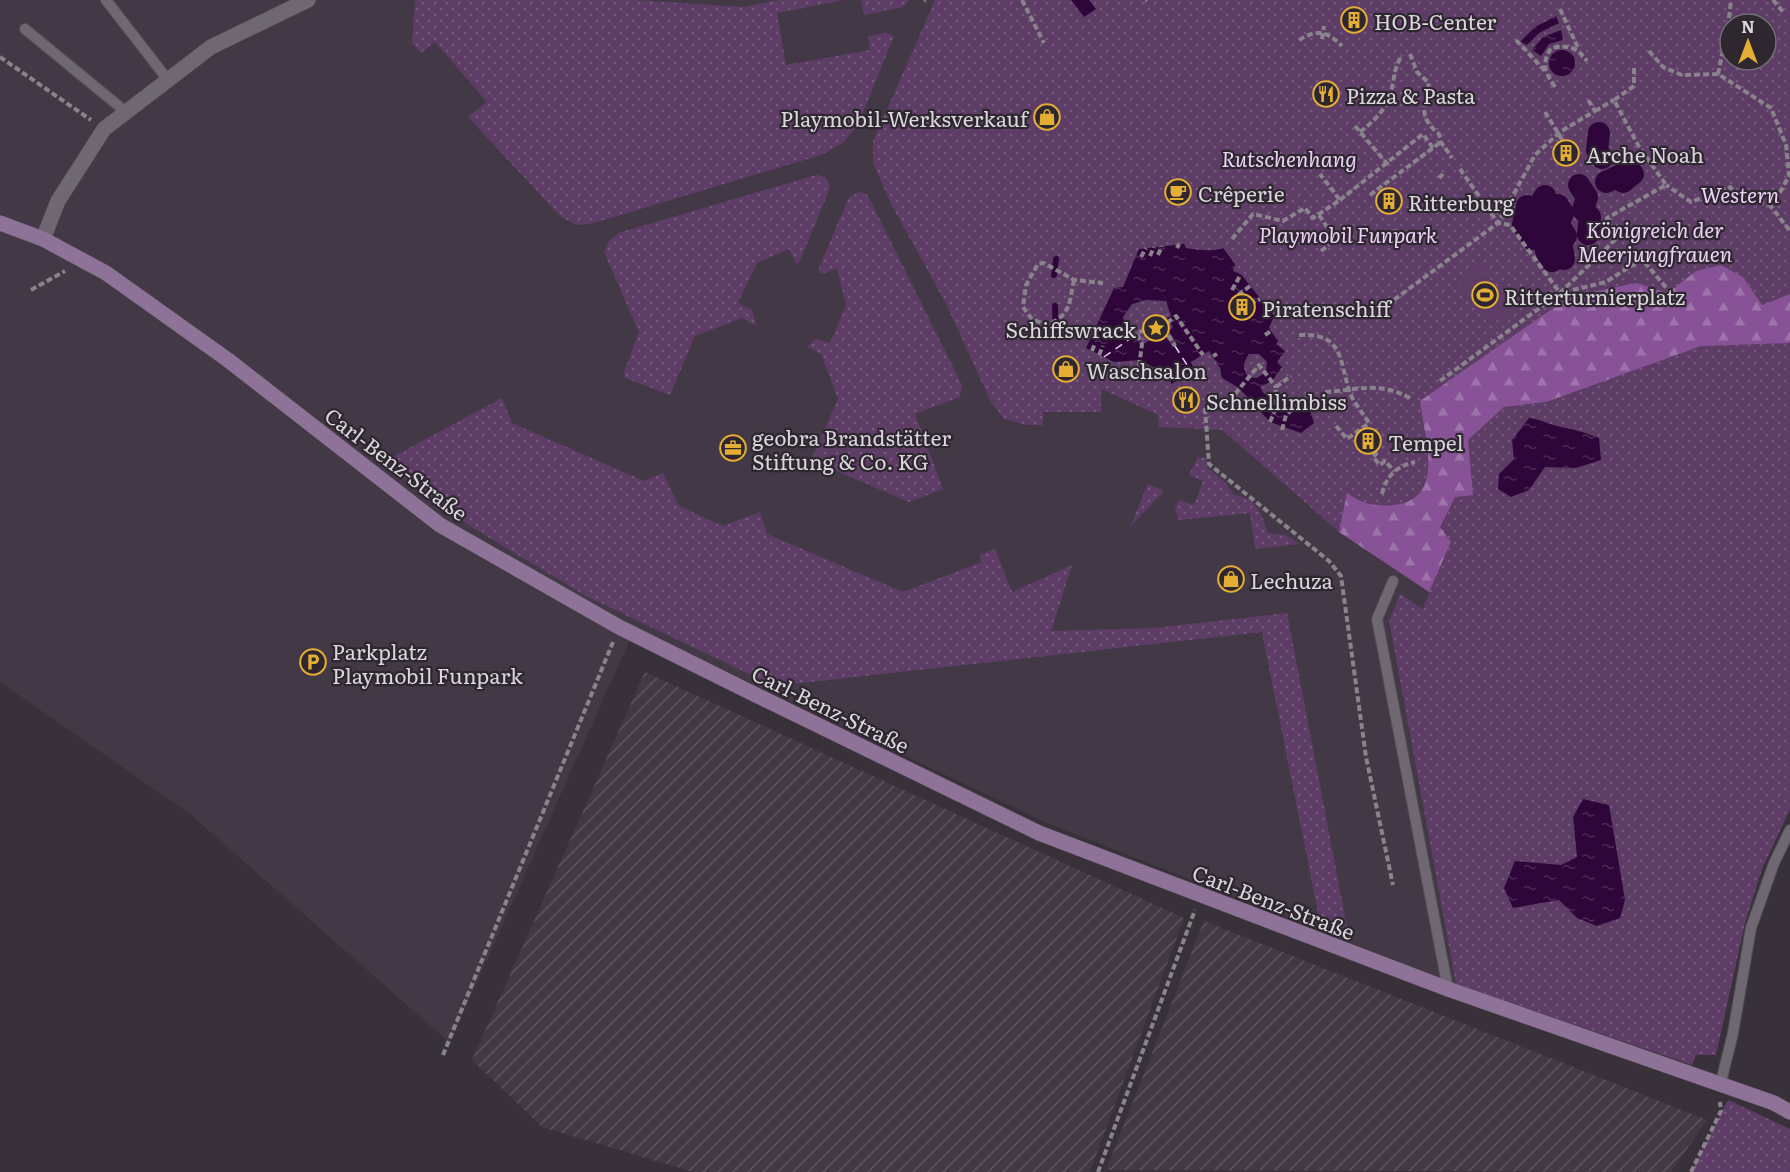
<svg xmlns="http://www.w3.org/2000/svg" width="1790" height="1172" viewBox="0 0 1790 1172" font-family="Literata,serif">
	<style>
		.built { fill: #433846 }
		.industrial { fill: url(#industrial-furrows) }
		.green { fill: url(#green-dots); fill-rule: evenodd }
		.forest { fill: url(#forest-firs) }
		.pitch { fill: #5d3d66 }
		.water { fill: url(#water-ripples); fill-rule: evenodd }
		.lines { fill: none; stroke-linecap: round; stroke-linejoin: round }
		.stream { stroke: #2f0639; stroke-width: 6 }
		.canal { stroke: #2f0639; stroke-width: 22 }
		.ferry { stroke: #ebcef3; stroke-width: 1.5; stroke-dasharray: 8 6; stroke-linecap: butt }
		.lane-casing { stroke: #534e55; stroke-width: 12 }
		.street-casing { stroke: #534e55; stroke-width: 16 }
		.secondary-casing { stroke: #534e55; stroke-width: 16 }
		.path { stroke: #89848b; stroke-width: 4; stroke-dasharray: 6 3; stroke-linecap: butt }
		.lane { stroke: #6f6772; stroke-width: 10 }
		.street { stroke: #6f6772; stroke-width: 15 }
		.secondary { stroke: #8f7298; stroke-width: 15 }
		.labels { text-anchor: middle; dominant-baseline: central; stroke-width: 4.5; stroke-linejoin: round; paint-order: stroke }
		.poi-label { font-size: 21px; fill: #dad6dc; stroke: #2e2730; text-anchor: start }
		.park-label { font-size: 21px; font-style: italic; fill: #eed1f6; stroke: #2e2730 }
		.street-label { font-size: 21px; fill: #dad6dc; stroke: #2e2730 }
	</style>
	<defs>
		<pattern id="industrial-furrows" width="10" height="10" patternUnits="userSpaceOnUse" patternTransform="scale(1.5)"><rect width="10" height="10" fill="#433846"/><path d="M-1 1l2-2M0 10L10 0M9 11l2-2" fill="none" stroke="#5e5460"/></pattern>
		<pattern id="green-dots" width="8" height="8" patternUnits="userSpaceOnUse" patternTransform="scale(1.5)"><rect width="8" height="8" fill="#5d3d66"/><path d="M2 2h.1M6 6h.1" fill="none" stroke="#74587b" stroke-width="1.8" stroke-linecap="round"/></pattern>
		<pattern id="forest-firs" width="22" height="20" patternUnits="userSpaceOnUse" patternTransform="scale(1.5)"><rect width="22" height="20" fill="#885297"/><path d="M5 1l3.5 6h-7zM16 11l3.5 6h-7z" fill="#9e72aa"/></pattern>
		<pattern id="water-ripples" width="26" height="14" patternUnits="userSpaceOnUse" patternTransform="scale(1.5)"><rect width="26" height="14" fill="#2f0639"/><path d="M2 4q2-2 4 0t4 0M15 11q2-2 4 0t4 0" fill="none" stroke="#4d2a55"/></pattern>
	</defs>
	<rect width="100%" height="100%" fill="#38313a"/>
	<!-- built -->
	<path class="built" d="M0 0H935L873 141V163L890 202 947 306 1043 425V412H1100V389L1158 415 1159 427 1222 430 1339 532 1429 592 1423 610 1389 621 1456 984 1045 822 635 628 450 1043 190 814 0 682Z"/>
	<!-- industrial -->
	<path class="industrial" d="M645 672 1184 918 1090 1172H693L542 1127 472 1060Z
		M1204 921 1707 1120 1671 1172 1106 1170Z"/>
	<!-- green -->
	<path class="green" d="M415 0H635L744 7 779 0H844L777 13 786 65 870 50 868 36 887 33 894 36 858 125 843 143 821 155 594 223 577 225 561 217 468 117 487 102 435 42 421 53 412 43Z
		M861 0H909L903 7 864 15Z
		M935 0H1790V810L1762 869 1745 923 1716 1055H1696L1692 1065 1456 984 1389 621 1400 594 1423 609 1429 592 1339 532 1222 430 1159 427 1158 415 1101 389V412H1043V425H1027L1004 419 990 400 947 306 890 202 873 163V141ZM1730 24H1766V60H1730Z
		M816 175C825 176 829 178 830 188L799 263 796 264 789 249 757 263 738 303 752 310 757 326 742 318 695 336 670 395 625 378 624 372 639 332 604 252 609 241 618 233Z
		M860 192 867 194 962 385 960 397 915 414 943 489 909 502 811 460 838 399 821 354 807 347 815 339 830 343 846 305 837 269 820 274 818 270 849 197Z
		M502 398 512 423 644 481 663 473 679 506 723 526 760 512 767 534 903 592 982 562 979 555 995 549 1012 592 1072 565 1051 631 1154 628 1287 613 1348 932 1320 922 1262 632 774 686 586 596 470 526 383 462Z
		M1198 457 1206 458 1207 467 1227 484 1234 495C1257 498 1261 513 1268 533L1286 535 1299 544 1255 549 1250 513 1179 520 1175 510 1179 500 1194 505 1203 481 1189 475Z
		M1148 484 1164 491 1130 527Z
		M1728 1100 1790 1129V1172H1690Z"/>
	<!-- forest -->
	<path class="forest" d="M1721 265 1743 277 1762 305 1790 294V343L1701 346 1546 402 1504 407 1468 440 1473 495 1455 497 1440 527 1451 542 1429 592 1339 532 1347 493C1363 504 1375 507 1394 505 1447 499 1424 436 1420 401L1569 297 1636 283 1668 293 1696 271Z"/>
	<!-- pitch -->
	<path class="pitch" d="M1479 264 1512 309 1490 326 1457 280Z"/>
	<!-- water -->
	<path class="water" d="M1071 0H1089L1096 9 1084 17Z
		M1556 16 1559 23 1539 33 1527 45 1520 42 1535 27Z
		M1561 30 1563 40 1549 44 1541 56 1532 50 1543 37Z
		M1549 63a13 13 0 1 1 26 0a13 13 0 1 1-26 0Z
		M1184 244 1186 248C1196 250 1215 252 1223 248L1235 264 1233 271 1241 274 1274 316 1269 328 1278 341 1276 344 1285 351 1277 362 1282 367 1272 381 1260 387 1264 394C1280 395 1294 404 1309 407L1314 423 1301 433 1270 422 1239 388 1222 378 1220 368 1209 351 1191 362 1194 369 1172 384 1164 373 1140 360 1114 362 1086 348 1114 288 1123 287 1139 249ZM1147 300 1166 301 1171 316 1167 318 1173 327 1169 331 1177 344 1173 347 1164 334 1142 344 1137 334 1127 336 1123 317 1132 304ZM1249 354H1259L1267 362 1266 372 1257 378 1248 377C1242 368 1243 363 1249 354Z
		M1529 418C1541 419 1547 424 1557 426 1572 429 1584 432 1599 438L1601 460 1576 468 1545 467 1529 490 1511 497 1498 489 1499 474 1514 459 1512 440Z
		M1583 799 1609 805 1625 900 1620 918 1597 926 1577 918 1559 900 1513 908 1504 888 1515 861 1561 865 1577 857 1573 817Z"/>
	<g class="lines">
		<!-- stream -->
		<path class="stream" d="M1054 275 1056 259
			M1055 306 1056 330"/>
		<!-- canal -->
		<path class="canal" d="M1599 133 1597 150 1602 158
			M1606 182 1621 175 1623 182 1633 174
			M1579 185 1587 197 1583 210 1590 217 1588 234
			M1545 196 1538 207 1548 217 1543 228 1549 239 1546 251 1552 261
			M1558 205 1563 213 1558 224 1566 236 1561 242 1564 259
			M1527 206 1523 225 1532 230V239"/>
		<!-- ferry -->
		<path class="ferry" d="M1175 346 1191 371
			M1104 357 1137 334"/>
		<!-- lane casing -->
		<g class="lane-casing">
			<path id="lane" d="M106 0 168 80
				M25 29 126 112
				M1393 581 1377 619 1448 989
				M1720 1086 1733 1033 1751 928 1774 863 1790 830"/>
		</g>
		<!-- street casing -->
		<g class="street-casing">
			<path id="street" d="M43 239 58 201 104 129 211 47 308 0"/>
		</g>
		<!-- secondary casing -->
		<g class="secondary-casing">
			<path id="secondary" d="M0 223 43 239 106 273 228 360 440 525 619 627 750 692 1039 833 1448 989 1774 1103 1790 1112"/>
		</g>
		<!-- path -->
		<path class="path" d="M1022 0 1044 43
			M1146 0 1147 1
			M1773 0 1784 13
			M924 1 925 0
			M1560 9 1579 50
			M1729 18 1731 0
			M1322 39 1324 26
			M1299 40C1317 29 1327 31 1342 46
			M1516 40 1545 71
			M1649 51 1663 67 1682 75 1718 74 1771 108 1786 145 1789 176 1778 196 1769 204 1744 201 1730 187 1691 202 1666 185
			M1410 54 1417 72 1429 83C1424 106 1418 117 1439 134L1441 142 1452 158
			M0 57 91 120
			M1718 74 1725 40
			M1555 87C1545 72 1541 64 1551 48 1568 45 1576 46 1587 61
			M1595 111 1614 100
			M1545 112 1566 146
			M1355 126 1389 166
			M1360 132C1374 121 1387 109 1391 91 1396 74 1392 73 1402 55
			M1460 169 1498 223 1510 225 1560 293 1617 238 1607 218 1666 185 1638 145 1614 100 1634 86V65
			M1439 178 1443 174
			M1370 195 1441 142
			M1340 200 1423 134 1433 148
			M1769 204 1790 231
			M1319 215 1327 227
			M1392 233 1397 230
			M1232 239 1253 214 1283 221 1305 208 1313 218 1340 200 1320 174
			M1177 248 1179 244
			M1321 251 1329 245
			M1158 255 1162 246
			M1150 256 1154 247
			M1141 257 1146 248
			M1074 280C1069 303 1071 317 1045 325L1031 318 1023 307 1026 285 1038 264 1044 263 1074 280 1103 283
			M31 290 65 271
			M1232 290 1241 274
			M1238 295 1250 286
			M1250 304 1260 299
			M1387 305 1498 223 1535 155 1560 132 1595 111 1587 98
			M1159 320 1175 346
			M1265 335 1271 331
			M1299 335C1343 333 1339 358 1349 390 1352 401 1363 413 1369 423L1347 439 1336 426
			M1092 351 1095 343
			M1099 355 1103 346
			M1213 356 1217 354
			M1138 375 1142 344 1137 334 1163 317 1167 323 1176 316 1203 355
			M1440 381 1560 293 1606 282 1642 259 1669 291
			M1325 392C1359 390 1378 381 1410 398
			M1235 394 1259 365 1276 387
			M1205 408 1209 464 1329 561 1341 576 1366 757 1393 885
			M1270 422 1275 410 1276 387 1291 376
			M1282 430 1286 415 1308 396
			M1359 430 1376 454 1373 457 1380 465 1385 461 1394 471
			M1382 494C1386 476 1397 466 1415 462
			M443 1055 613 642
			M1098 1172 1195 910
			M1691 1172 1721 1111 1720 1102"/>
		<!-- lane -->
		<use href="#lane" class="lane"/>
		<!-- street -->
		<use href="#street" class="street"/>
		<!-- secondary -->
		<use href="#secondary" class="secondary"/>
	</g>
	<!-- icons -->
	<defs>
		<g id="building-ring" transform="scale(1.35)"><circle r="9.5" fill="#2e2730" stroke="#e4ae35" stroke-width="1.5"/><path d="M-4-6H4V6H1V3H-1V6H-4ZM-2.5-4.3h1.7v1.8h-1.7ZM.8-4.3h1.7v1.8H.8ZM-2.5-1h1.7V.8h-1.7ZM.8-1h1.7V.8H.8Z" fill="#e4ae35"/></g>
		<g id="restaurant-ring" transform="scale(1.35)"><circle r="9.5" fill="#2e2730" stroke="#e4ae35" stroke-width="1.5"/><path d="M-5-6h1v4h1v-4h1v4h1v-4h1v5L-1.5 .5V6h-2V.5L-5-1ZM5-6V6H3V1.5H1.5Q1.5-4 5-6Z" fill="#e4ae35"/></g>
		<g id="shop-ring" transform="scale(1.35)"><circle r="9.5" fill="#2e2730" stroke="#e4ae35" stroke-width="1.5"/><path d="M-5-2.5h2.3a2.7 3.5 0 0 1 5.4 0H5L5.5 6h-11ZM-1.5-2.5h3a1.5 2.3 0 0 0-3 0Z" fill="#e4ae35"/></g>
		<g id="cafe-ring" transform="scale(1.35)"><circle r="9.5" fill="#2e2730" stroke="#e4ae35" stroke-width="1.5"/><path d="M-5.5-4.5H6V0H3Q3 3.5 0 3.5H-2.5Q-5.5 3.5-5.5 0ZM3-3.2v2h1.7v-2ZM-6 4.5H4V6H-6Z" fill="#e4ae35"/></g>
		<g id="stadium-ring" transform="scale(1.35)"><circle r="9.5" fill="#2e2730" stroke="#e4ae35" stroke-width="1.5"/><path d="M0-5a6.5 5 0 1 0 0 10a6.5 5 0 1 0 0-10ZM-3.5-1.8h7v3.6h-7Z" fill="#e4ae35"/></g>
		<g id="sight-ring" transform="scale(1.35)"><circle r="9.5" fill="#2e2730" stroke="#e4ae35" stroke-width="1.5"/><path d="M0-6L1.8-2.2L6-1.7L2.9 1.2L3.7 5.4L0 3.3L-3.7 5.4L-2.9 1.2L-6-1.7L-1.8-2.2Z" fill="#e4ae35"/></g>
		<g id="office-ring" transform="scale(1.35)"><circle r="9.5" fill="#2e2730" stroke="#e4ae35" stroke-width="1.5"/><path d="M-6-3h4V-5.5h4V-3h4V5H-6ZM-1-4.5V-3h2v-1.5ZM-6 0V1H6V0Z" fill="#e4ae35"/></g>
		<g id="parking-ring" transform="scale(1.35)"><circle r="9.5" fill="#2e2730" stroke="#e4ae35" stroke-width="1.5"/><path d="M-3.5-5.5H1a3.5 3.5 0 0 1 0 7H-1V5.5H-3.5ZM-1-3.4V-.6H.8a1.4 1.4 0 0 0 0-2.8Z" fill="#e4ae35"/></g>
	</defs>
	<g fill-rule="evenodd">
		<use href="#building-ring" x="1354" y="20"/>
		<use href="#restaurant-ring" x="1326" y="94"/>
		<use href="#shop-ring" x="1047" y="117"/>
		<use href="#building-ring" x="1566" y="153"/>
		<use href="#cafe-ring" x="1178" y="192"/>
		<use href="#building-ring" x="1389" y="201"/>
		<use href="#stadium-ring" x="1485" y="295"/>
		<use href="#building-ring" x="1242" y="307"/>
		<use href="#sight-ring" x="1156" y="328"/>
		<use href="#shop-ring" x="1066" y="369"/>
		<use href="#restaurant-ring" x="1186" y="400"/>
		<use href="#building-ring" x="1368" y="441"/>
		<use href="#office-ring" x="733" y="448"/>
		<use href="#shop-ring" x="1231" y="579"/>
		<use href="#parking-ring" x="313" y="662"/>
	</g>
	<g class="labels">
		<!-- poi labels -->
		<g class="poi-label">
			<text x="1374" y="20">HOB-Center</text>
			<text x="1346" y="94">Pizza &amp; Pasta</text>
			<text x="1028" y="117" text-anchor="end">Playmobil-Werksverkauf</text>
			<text x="1586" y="153">Arche Noah</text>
			<text x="1198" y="192">Crêperie</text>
			<text x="1408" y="201">Ritterburg</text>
			<text x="1504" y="295">Ritterturnierplatz</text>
			<text x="1262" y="307">Piratenschiff</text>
			<text x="1136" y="328" text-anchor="end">Schiffswrack</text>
			<text x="1086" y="369">Waschsalon</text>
			<text x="1206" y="400">Schnellimbiss</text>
			<text x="752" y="436">geobra Brandstätter<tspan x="752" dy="24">Stiftung &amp; Co. KG</tspan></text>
			<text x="1388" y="441">Tempel</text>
			<text x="1250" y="579">Lechuza</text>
			<text x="332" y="650">Parkplatz<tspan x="332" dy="24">Playmobil Funpark</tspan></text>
		</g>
		<!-- park labels -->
		<g class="park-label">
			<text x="1289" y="157">Rutschenhang</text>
			<text x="1740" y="193">Western</text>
			<text x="1655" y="228">Königreich der<tspan x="1655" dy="24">Meerjungfrauen</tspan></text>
			<text x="1348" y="233">Playmobil Funpark</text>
		</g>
		<!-- street labels -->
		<g class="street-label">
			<text transform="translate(397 463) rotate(37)">Carl-Benz-Straße</text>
			<text transform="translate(831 708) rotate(26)">Carl-Benz-Straße</text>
			<text transform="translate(1274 901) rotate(21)">Carl-Benz-Straße</text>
		</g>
	</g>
	<!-- north arrow -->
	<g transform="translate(1748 42)"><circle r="28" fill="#2e2730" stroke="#736d75" stroke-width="1.5"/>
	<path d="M0-4.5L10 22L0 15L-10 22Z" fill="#e4ae35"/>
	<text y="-9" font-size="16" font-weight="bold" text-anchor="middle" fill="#dad6dc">N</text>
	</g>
</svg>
